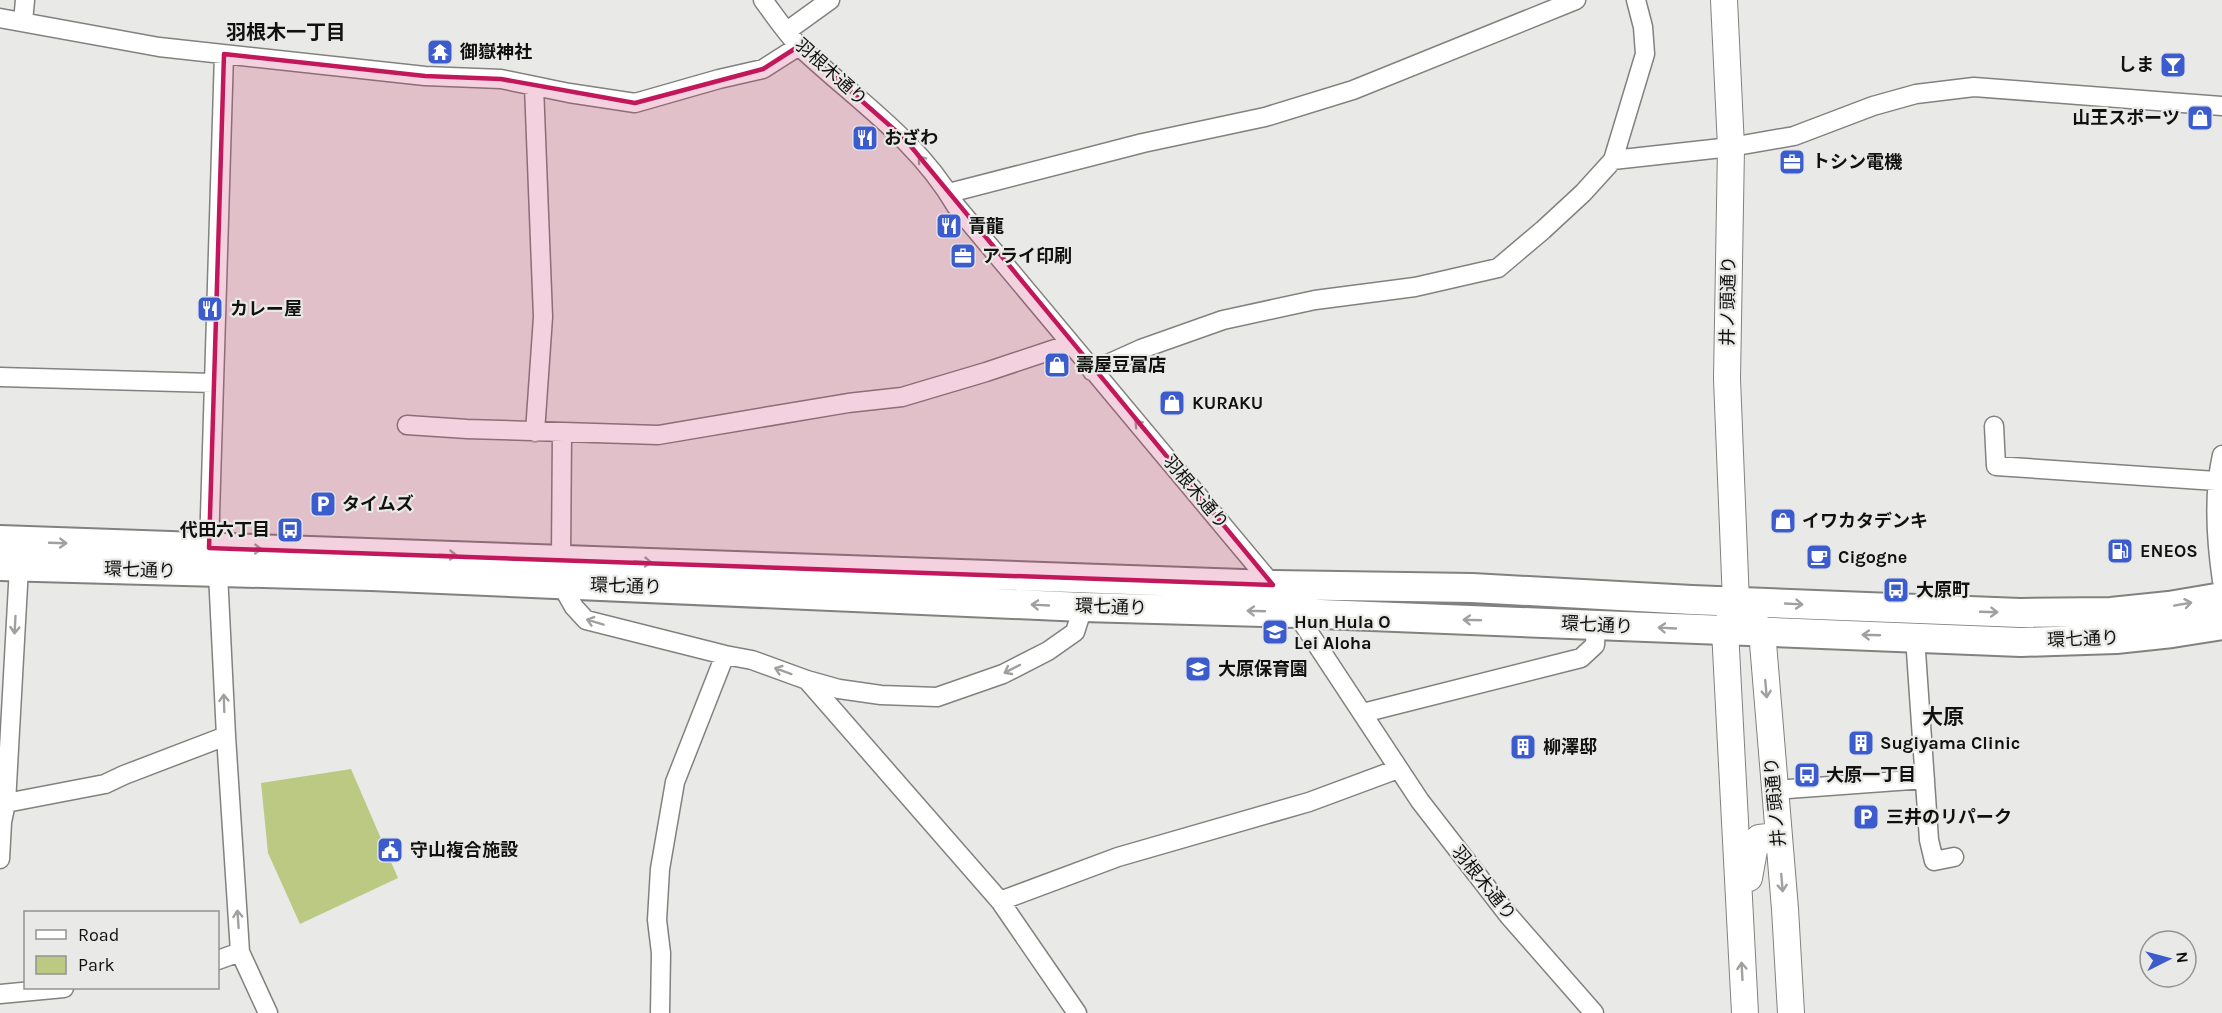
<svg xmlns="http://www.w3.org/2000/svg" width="2222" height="1013" viewBox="0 0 2222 1013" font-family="Karla,'Noto Sans JP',sans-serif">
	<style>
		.park { fill: #bbc982 }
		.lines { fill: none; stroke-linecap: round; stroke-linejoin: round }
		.minor-casing { stroke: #81827f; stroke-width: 21 }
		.secondary-casing { stroke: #81827f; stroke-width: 28 }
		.primary-casing { stroke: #81827f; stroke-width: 32 }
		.minor { stroke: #fff; stroke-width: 18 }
		.secondary { stroke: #fff; stroke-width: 26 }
		.primary { stroke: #fff; stroke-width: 28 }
		.oneway { stroke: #a0a09f }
		.marked { fill: #c2185b; fill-opacity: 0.2; stroke: #c2185b; stroke-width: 4.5; stroke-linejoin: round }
		.labels { text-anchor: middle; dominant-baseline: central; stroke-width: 4.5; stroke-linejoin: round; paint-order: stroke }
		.poi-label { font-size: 18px; font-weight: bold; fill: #111110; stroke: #e9eae7; text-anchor: start }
		.street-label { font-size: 18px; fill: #111110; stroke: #e9eae7 }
		.neighbourhood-label { font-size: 20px; font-weight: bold; fill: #111110; stroke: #e9eae7 }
		.quarter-label { font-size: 21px; font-weight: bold; fill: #111110; stroke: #e9eae7 }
	</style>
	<rect width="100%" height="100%" fill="#e9eae7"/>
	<!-- park -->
	<path class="park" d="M351 769 398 878 300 924 268 853 261 783Z"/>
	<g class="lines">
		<!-- minor casing -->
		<g class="minor-casing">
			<path id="minor" d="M763 0C775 16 786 33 800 47 855 99 917 139 956 206L1296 613 1420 801 1509 916 1594 1013
				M0 18 159 47 425 76 501 79 569 93 635 103 719 79 763 69 799 46
				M23 22 25 0
				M787 31 830 0
				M534 86 543 317 535 432
				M1613 160 1731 147 1794 136 1873 106 1916 94 1974 87 2222 106
				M949 193 1143 143 1265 117 1353 90 1576 0
				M1092 371 1141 349 1223 320 1315 300 1415 287 1498 268 1543 230 1583 193 1613 160 1645 54 1643 27 1636 0
				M0 377 213 383
				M407 425 467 429 658 435 848 403 902 397 986 372 1070 344
				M1994 426 1996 466 2216 481
				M2222 455C2213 495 2216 540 2222 581
				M209 548 224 54
				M561 558 562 433
				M218 573 226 736 240 952 268 1013
				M561 584 574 607 586 620 725 655 752 660 807 680 839 689 881 695 937 697 1003 674 1048 651 1075 632 1083 607
				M1915 637 1929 840 1934 861 1954 857
				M807 680 1000 901 1077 1013
				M1363 713 1581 658 1595 645 1596 625
				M1774 790 1925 779
				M6 803 105 784 124 775 226 736
				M0 859 2 822 6 803 19 567
				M1000 901 1118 857 1309 802 1398 769
				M218 960 240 952
				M0 994 64 988
				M660 1013 661 953 657 920 660 869 675 782 725 655"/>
		</g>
		<!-- secondary casing -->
		<g class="secondary-casing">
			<path id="secondary" d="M1724 0 1731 147 1727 379 1736 602 1725 630 1745 1013
				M1750 617 1762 631 1785 909 1791 1013
				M1749 878 1755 845 1759 838 1768 837 1779 846"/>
		</g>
		<!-- primary casing -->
		<g class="primary-casing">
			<path id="primary" d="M0 540 1273 585 1472 588 1692 600 2020 613 2111 612 2169 606 2222 597
				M0 566 371 576 1083 607 1296 613 2021 642 2116 639 2172 633 2222 625"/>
		</g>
		<!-- minor -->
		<use href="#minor" class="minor"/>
		<!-- secondary -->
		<use href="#secondary" class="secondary"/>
		<!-- primary -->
		<use href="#primary" class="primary"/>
	</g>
	<!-- one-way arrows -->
	<defs><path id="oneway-shaft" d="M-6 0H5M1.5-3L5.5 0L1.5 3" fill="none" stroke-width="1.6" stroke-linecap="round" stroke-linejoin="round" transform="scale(1.5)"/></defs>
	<g class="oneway">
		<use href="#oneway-shaft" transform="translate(924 163) rotate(-129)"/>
		<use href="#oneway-shaft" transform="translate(1141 427) rotate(-131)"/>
		<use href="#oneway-shaft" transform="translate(58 543) rotate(2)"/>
		<use href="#oneway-shaft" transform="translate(253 549) rotate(2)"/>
		<use href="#oneway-shaft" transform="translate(448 555) rotate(2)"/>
		<use href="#oneway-shaft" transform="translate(643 562) rotate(3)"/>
		<use href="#oneway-shaft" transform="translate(1794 604) rotate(3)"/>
		<use href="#oneway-shaft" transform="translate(2183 604) rotate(-10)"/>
		<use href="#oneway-shaft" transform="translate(1040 605) rotate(-177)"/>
		<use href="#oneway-shaft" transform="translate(1256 611) rotate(-178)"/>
		<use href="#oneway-shaft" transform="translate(1989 612) rotate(2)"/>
		<use href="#oneway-shaft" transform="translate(1472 620) rotate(-178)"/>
		<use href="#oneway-shaft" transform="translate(595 622) rotate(-163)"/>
		<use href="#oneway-shaft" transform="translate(15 625) rotate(93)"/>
		<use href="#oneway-shaft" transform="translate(1667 628) rotate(-177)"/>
		<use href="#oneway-shaft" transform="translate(1871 635) rotate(-178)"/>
		<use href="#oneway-shaft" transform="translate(1012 669) rotate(153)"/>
		<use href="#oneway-shaft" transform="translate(783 671) rotate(-160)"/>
		<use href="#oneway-shaft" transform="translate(1766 689) rotate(85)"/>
		<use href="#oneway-shaft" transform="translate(224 703) rotate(-92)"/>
		<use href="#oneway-shaft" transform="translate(1782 883) rotate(85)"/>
		<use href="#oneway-shaft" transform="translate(238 919) rotate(-94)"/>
		<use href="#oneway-shaft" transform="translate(1742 971) rotate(-93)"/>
	</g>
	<!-- marked area -->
	<path class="marked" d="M799 46 904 138 1273 585 209 548 224 54 425 76 501 79 635 103 763 69Z"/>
	<!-- icons -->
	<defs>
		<g id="temple-square" transform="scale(1.35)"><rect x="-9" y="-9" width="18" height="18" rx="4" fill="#3c5cce" stroke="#e9eae7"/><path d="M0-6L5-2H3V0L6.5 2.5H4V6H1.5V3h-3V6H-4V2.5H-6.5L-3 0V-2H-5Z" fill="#fff"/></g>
		<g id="bar-square" transform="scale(1.35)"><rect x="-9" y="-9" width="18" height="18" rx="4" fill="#3c5cce" stroke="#e9eae7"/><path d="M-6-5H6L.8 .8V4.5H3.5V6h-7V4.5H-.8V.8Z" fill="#fff"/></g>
		<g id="shop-square" transform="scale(1.35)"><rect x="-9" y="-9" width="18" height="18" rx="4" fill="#3c5cce" stroke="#e9eae7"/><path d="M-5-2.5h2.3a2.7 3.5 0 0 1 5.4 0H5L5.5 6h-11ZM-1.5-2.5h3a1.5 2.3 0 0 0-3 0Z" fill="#fff"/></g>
		<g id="restaurant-square" transform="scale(1.35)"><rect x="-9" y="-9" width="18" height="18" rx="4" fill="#3c5cce" stroke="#e9eae7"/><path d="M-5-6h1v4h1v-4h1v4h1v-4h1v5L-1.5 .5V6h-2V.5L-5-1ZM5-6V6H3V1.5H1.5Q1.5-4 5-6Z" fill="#fff"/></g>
		<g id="office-square" transform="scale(1.35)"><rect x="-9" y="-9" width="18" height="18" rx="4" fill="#3c5cce" stroke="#e9eae7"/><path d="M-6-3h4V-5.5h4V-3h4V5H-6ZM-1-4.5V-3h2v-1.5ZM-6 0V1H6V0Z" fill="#fff"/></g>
		<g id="parking-square" transform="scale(1.35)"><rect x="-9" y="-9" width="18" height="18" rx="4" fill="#3c5cce" stroke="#e9eae7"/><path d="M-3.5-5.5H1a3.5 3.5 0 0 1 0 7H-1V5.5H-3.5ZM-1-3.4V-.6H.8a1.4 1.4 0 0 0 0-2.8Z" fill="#fff"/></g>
		<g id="bus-square" transform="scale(1.35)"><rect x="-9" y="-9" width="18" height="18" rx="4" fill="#3c5cce" stroke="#e9eae7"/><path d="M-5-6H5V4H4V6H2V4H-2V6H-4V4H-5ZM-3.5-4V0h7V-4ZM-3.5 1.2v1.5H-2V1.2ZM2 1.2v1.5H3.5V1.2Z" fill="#fff"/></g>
		<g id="fuel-square" transform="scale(1.35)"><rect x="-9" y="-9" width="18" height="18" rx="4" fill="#3c5cce" stroke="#e9eae7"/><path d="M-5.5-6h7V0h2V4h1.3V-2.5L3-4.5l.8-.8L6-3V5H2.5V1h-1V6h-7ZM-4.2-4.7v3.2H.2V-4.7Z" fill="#fff"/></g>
		<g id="cafe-square" transform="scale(1.35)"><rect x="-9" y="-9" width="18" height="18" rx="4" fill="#3c5cce" stroke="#e9eae7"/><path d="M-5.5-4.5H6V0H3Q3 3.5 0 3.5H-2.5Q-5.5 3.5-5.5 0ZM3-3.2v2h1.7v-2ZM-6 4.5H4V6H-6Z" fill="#fff"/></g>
		<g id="school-square" transform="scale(1.35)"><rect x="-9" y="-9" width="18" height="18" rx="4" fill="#3c5cce" stroke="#e9eae7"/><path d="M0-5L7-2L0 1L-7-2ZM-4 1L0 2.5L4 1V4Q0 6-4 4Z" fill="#fff"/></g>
		<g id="building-square" transform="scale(1.35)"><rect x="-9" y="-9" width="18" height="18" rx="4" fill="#3c5cce" stroke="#e9eae7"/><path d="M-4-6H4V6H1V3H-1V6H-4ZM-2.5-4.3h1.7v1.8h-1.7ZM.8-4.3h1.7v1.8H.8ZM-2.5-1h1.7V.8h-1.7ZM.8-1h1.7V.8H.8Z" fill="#fff"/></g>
		<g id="civic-square" transform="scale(1.35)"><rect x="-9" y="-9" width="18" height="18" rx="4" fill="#3c5cce" stroke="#e9eae7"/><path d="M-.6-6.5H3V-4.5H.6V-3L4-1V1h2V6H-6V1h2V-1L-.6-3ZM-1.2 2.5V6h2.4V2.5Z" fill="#fff"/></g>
	</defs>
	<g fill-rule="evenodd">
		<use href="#temple-square" x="440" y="52"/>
		<use href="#bar-square" x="2173" y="65"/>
		<use href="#shop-square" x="2200" y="118"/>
		<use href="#restaurant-square" x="865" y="138"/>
		<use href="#office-square" x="1792" y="162"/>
		<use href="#restaurant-square" x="949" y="226"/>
		<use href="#office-square" x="963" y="256"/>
		<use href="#restaurant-square" x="210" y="309"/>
		<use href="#shop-square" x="1057" y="365"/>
		<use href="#shop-square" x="1172" y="403"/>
		<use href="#parking-square" x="323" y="504"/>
		<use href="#shop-square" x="1783" y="521"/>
		<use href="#bus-square" x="290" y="530"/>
		<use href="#fuel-square" x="2120" y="551"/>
		<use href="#cafe-square" x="1819" y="557"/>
		<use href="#bus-square" x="1896" y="590"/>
		<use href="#school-square" x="1275" y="632"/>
		<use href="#school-square" x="1198" y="669"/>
		<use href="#building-square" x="1861" y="743"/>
		<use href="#building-square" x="1523" y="747"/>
		<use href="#bus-square" x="1807" y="775"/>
		<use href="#parking-square" x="1866" y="817"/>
		<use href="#civic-square" x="390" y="850"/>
	</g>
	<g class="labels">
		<!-- poi labels -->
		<g class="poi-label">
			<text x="460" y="52">御嶽神社</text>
			<text x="2154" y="65" text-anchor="end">しま</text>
			<text x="2180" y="118" text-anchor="end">山王スポーツ</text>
			<text x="884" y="138">おざわ</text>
			<text x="1812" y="162">トシン電機</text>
			<text x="968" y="226">青龍</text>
			<text x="982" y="256">アライ印刷</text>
			<text x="230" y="309">カレー屋</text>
			<text x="1076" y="365">壽屋豆富店</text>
			<text x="1192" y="403">KURAKU</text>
			<text x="342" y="504">タイムズ</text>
			<text x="1802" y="521">イワカタデンキ</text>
			<text x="270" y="530" text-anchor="end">代田六丁目</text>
			<text x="2140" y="551">ENEOS</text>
			<text x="1838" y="557">Cigogne</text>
			<text x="1916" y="590">大原町</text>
			<text x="1294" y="622">Hun Hula O<tspan x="1294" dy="21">Lei Aloha</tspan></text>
			<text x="1218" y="669">大原保育園</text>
			<text x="1880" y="743">Sugiyama Clinic</text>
			<text x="1543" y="747">柳澤邸</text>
			<text x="1826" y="775">大原一丁目</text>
			<text x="1886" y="817">三井のリパーク</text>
			<text x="410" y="850">守山複合施設</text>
		</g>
		<!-- street labels -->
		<g class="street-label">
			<text transform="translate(831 72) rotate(42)">羽根木通り</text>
			<text transform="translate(1728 301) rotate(-89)">井ノ頭通り</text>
			<text transform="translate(1196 492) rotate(50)">羽根木通り</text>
			<text transform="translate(140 570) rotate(2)">環七通り</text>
			<text transform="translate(626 586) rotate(2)">環七通り</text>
			<text transform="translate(1111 607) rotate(2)">環七通り</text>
			<text transform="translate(1597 625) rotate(3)">環七通り</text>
			<text transform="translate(2083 639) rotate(-2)">環七通り</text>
			<text transform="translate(1775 802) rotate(-95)">井ノ頭通り</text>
			<text transform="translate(1484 883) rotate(51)">羽根木通り</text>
		</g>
		<!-- neighbourhood labels -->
		<g class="neighbourhood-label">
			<text x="286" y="32">羽根木一丁目</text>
		</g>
		<!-- quarter labels -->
		<g class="quarter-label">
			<text x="1943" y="717">大原</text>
		</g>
	</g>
	<!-- legend -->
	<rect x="24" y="911" width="195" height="78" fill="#e9eae7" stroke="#939391" stroke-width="1.5"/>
	<rect x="36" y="930" width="30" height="9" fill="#ffffff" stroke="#939391" stroke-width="1.5"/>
	<text x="78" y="941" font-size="18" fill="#111110">Road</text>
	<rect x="36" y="956" width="30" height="18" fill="#bbc982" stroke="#939391" stroke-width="1.5"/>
	<text x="78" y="971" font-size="18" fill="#111110">Park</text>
	<!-- north arrow -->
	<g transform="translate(2168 959) rotate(84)"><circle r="28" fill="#e9eae7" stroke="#939391" stroke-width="1.5"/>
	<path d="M0-4.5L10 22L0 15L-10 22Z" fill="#3c5cce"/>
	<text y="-9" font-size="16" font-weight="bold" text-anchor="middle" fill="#111110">N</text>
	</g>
</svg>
